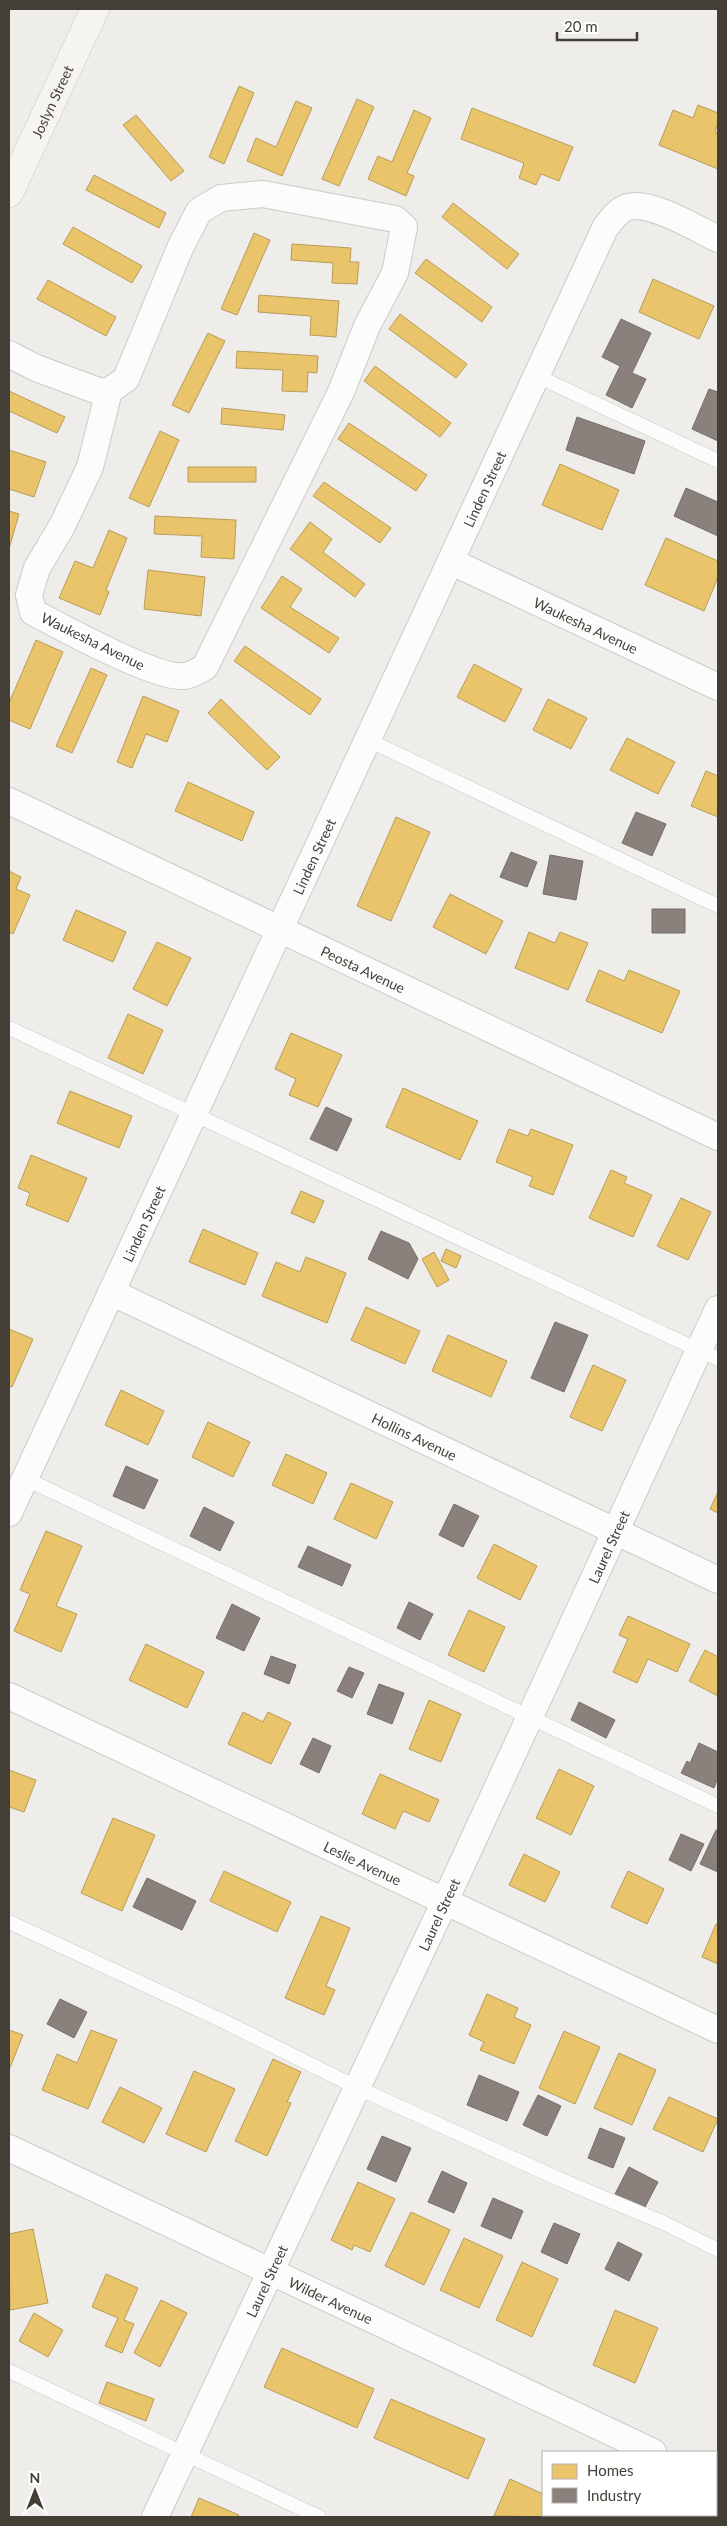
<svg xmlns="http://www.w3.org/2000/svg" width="727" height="2526" viewBox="0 0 727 2526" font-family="Lato,sans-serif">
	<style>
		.homes { fill: #e9c46a; stroke: #b79c5a }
		.industry { fill: #8a817c; stroke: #756d67 }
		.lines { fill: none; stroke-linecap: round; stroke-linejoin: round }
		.lane-casing { stroke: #cccbc6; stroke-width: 15 }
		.street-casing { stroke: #cccbc6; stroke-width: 28 }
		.secondary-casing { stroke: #cccac0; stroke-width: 29 }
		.lane { stroke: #fcfcfc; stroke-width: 14 }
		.street { stroke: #fcfcfc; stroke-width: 26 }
		.secondary { stroke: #f5f4ef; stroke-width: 28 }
		.labels { text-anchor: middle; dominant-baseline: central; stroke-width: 5; stroke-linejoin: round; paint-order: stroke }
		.street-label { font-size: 14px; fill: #433e36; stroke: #fff }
	</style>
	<rect width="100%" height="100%" fill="#eeede9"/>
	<!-- homes -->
	<path class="homes" d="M239 86 254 93 224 164 209 157Z
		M357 99 374 107 339 186 322 179Z
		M296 101 312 108 282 176 247 161 256 138 276 147Z
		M698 105 718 113V123L715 132 718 133V169L659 145 673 110 693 118Z
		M472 108 573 147 559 181 541 174 536 185 519 178 524 163 461 139Z
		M414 110 431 118 407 173 414 176 406 196 368 179 378 156 392 162Z
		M136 115 184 171 171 181 123 125Z
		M94 175 166 213 159 228 86 190Z
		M453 203 519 254 507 269 442 217Z
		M73 227 142 266 132 283 63 244Z
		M254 233 270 240 237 315 221 309Z
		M292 244 351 248 350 262H359L357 284 332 283 333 263 291 260Z
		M426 259 492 307 482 322 415 273Z
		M653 279 714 306 699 339 639 312Z
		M48 280 116 317 106 336 37 299Z
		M259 295 339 301 336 337 310 335 311 316 258 312Z
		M400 314 467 364 456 378 389 329Z
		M208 333 225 341 189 413 172 405Z
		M237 351 318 356 317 373 308 372 307 392 282 391 283 370 236 368Z
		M375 366 451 423 440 437 364 381Z
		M9 391 65 417 57 433 9 411Z
		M222 408 285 415 283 430 221 424Z
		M349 423 427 475 416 491 338 439Z
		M160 431 179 440 149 507 129 498Z
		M9 450 46 462 34 497 9 489Z
		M560 464 619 490 602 530 542 505Z
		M188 467H256V482H188Z
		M324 482 391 528 380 543 313 496Z
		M9 511 19 514 9 549Z
		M155 516 236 520 234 559 201 557 202 536 154 534Z
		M310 522 332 539 323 552 365 584 355 597 290 549Z
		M109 530 127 538 106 590 109 592 100 615 59 598 75 561 93 568Z
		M666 538 718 561V577L704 611 645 585Z
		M148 570 205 577 201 616 144 609Z
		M282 576 302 589 290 607 339 638 329 653 261 608Z
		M36 640 63 652 30 729 9 720V703Z
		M245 646 321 699 310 715 234 661Z
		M474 664 522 689 505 722 457 697Z
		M91 668 107 675 72 753 56 746Z
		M143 696 179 711 167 742 146 734 132 768 117 762Z
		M221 699 280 757 267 770 208 713Z
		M548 699 587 718 571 749 533 730Z
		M627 738 675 762 658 794 610 770Z
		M706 771 718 776V817L691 806Z
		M188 782 254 812 242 841 175 811Z
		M396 817 430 832 391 921 357 906Z
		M9 871 21 877 16 889 30 895 13 934 9 932Z
		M450 894 503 921 486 954 433 927Z
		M76 910 126 932 113 962 63 940Z
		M529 932 555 943 560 932 588 943 568 990 515 968Z
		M157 942 191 958 167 1006 133 989Z
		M599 970 624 981 629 970 680 991 662 1033 586 1001Z
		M128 1014 163 1030 143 1074 108 1058Z
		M291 1033 342 1055 318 1107 289 1095 296 1079 275 1069Z
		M403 1088 478 1121 460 1160 386 1127Z
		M70 1091 132 1116 119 1148 57 1123Z
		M509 1129 528 1136 531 1129 573 1145 553 1195 529 1186 533 1177 496 1162Z
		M31 1155 87 1178 68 1222 26 1205 30 1193 18 1188Z
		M611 1170 627 1177 624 1183 652 1195 633 1237 589 1218Z
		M301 1191 324 1201 314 1223 291 1213Z
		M681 1198 711 1212 688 1260 657 1246Z
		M203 1229 258 1253 245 1285 189 1262Z
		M446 1249 461 1256 456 1268 441 1261Z
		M434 1252 449 1280 437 1287 422 1259Z
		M306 1257 346 1273 327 1323 262 1296 276 1262 300 1272Z
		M366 1307 420 1331 405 1364 351 1340Z
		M9 1329 33 1339 12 1387 9 1386Z
		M448 1335 507 1361 491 1397 432 1371Z
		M593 1365 626 1380 602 1431 570 1417Z
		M121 1390 164 1411 148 1445 105 1425Z
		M208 1422 250 1442 233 1477 192 1457Z
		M286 1454 327 1473 313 1504 272 1485Z
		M351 1483 393 1502 376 1539 334 1519Z
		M718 1492V1513L710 1509Z
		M46 1531 82 1546 56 1606 77 1614 61 1652 14 1631 30 1594 20 1590Z
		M494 1544 537 1566 520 1600 477 1578Z
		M469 1610 505 1627 484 1672 448 1655Z
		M628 1616 690 1644 677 1672 648 1659 637 1683 613 1672 628 1639 619 1635Z
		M146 1644 204 1672 187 1708 129 1680Z
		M705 1650 718 1657V1696L689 1681Z
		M429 1700 461 1714 441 1762 409 1749Z
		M243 1712 263 1722 268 1712 291 1723 271 1764 228 1744Z
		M559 1769 594 1786 571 1835 536 1818Z
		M9 1770 36 1780 24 1812 9 1807Z
		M380 1774 439 1800 429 1822 403 1811 395 1829 362 1814Z
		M113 1818 155 1835 122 1911 81 1893Z
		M524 1854 560 1872 545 1902 509 1885Z
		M224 1871 291 1902 277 1932 210 1901Z
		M628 1871 664 1889 647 1924 611 1907Z
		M321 1916 350 1928 326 1986 335 1990 324 2015 285 1998Z
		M716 1924H718V1964L702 1957Z
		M487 1994 518 2008 514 2017 531 2025 514 2064 480 2050 484 2042 469 2035Z
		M9 2030 23 2035 9 2070Z
		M91 2030 117 2040 88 2109 42 2090 57 2054 77 2063Z
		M564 2031 600 2047 575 2104 539 2088Z
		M619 2053 656 2070 632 2125 594 2108Z
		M273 2059 301 2072 287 2102 291 2103 267 2156 235 2141Z
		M194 2071 235 2089 206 2152 166 2134Z
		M120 2087 162 2108 144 2143 102 2122Z
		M669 2097 718 2119 703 2152 653 2129Z
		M358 2182 395 2199 370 2252 354 2245 352 2250 331 2240Z
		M411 2212 450 2230 424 2285 385 2266Z
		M33 2229 48 2303 10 2310 9 2234Z
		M464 2238 503 2256 479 2308 440 2290Z
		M522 2262 558 2279 532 2337 496 2320Z
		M106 2274 138 2288 124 2320 134 2324 122 2353 105 2346 118 2318 92 2307Z
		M161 2300 187 2313 160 2367 134 2353Z
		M615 2310 658 2328 635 2383 593 2365Z
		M34 2313 63 2330 48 2357 19 2341Z
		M282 2348 374 2389 357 2428 264 2387Z
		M107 2382 154 2399 146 2421 99 2403Z
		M391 2399 485 2439 468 2479 374 2438Z
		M510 2479 543 2494V2515H577L576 2517 494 2516Z
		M199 2498 239 2515 238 2517H191Z
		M629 2515H655L660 2517H628Z"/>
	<!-- industry -->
	<path class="industry" d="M621 319 651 333 632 373 646 379 632 408 606 395 620 366 602 357Z
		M709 389 718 392V441L692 429Z
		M577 417 645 441 634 474 566 450Z
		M686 488 718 502V536L674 516Z
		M636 812 666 824 652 856 622 843Z
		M511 852 537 862 527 887 500 877Z
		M550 855 583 861 576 900 543 894Z
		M652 909H685V933H652Z
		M326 1107 352 1119 337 1151 310 1139Z
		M381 1231 409 1243 418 1259 408 1279 368 1259Z
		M555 1322 588 1335 564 1392 531 1378Z
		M126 1466 158 1480 144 1509 113 1496Z
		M454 1504 479 1516 463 1547 439 1535Z
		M204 1507 234 1522 220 1551 190 1536Z
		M308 1546 351 1565 342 1586 298 1567Z
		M409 1602 433 1614 420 1640 397 1628Z
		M232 1604 260 1618 244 1651 216 1638Z
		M271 1656 296 1665 289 1684 264 1674Z
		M349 1667 364 1673 352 1698 337 1691Z
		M379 1684 404 1693 392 1724 367 1714Z
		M579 1702 615 1720 606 1738 571 1720Z
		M313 1738 331 1746 319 1773 300 1764Z
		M699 1743 718 1752V1778L714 1788 681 1773 687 1761 690 1763Z
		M716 1830 718 1831V1872L700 1864Z
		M681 1834 704 1844 691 1871 669 1860Z
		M147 1878 196 1901 182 1930 133 1907Z
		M60 1999 87 2012 74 2038 47 2024Z
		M479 2075 519 2092 507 2121 467 2105Z
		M538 2095 561 2106 547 2136 523 2125Z
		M600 2128 625 2138 613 2168 588 2158Z
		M382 2136 411 2148 396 2182 367 2169Z
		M629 2167 658 2182 644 2209 615 2194Z
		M442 2171 467 2183 454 2213 428 2202Z
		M493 2198 523 2211 511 2239 481 2226Z
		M554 2223 580 2234 567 2264 541 2252Z
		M618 2242 642 2254 629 2281 605 2269Z"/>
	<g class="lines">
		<!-- lane casing -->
		<g class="lane-casing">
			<path id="lane" d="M537 376 718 461
				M368 740 718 906
				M9 1028 718 1359
				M26 1479 718 1806
				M9 1922 223 2021 358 2088 561 2180 664 2223 718 2250
				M9 2371 319 2517"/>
		</g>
		<!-- street casing -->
		<g class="street-casing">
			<g id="street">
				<path d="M9 354 36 368 101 392 109 391 126 379 180 248 199 211 221 198 263 194 395 219 404 227 395 273 367 326 341 392 205 667C199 670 190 676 184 676 156 679 61 627 33 612L29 595 37 568 62 526 90 467 109 391"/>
				<path id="s1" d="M452 562 718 687"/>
				<path id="s2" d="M9 801 718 1137"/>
				<path id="s3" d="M111 1292 718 1580"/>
				<path id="s4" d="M9 1513 605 228C611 220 618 210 628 207 650 200 697 229 718 239"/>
				<path id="s5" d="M9 1696 718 2030"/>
				<path id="s6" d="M9 2148 653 2452"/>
				<path d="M716 2482 718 2483"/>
				<path id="s7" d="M155 2517 445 1901 718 1309"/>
			</g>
		</g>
		<!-- secondary casing -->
		<g class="secondary-casing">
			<g id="secondary">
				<path id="s8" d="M9 193 95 9"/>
			</g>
		</g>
		<!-- lane -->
		<use href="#lane" class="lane"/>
		<!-- street -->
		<use href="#street" class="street"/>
		<!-- secondary -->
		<use href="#secondary" class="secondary"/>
	</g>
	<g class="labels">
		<!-- street labels -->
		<g class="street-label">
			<text stroke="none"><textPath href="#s8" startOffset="101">Joslyn Street</textPath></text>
			<text stroke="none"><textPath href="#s4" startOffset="1129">Linden Street</textPath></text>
			<text stroke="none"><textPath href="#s1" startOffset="148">Waukesha Avenue</textPath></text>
			<text transform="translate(93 641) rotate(26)">Waukesha Avenue</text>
			<text stroke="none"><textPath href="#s4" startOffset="724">Linden Street</textPath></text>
			<text stroke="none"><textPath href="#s2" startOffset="392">Peosta Avenue</textPath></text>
			<text stroke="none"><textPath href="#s4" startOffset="319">Linden Street</textPath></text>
			<text stroke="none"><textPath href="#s3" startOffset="336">Hollins Avenue</textPath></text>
			<text stroke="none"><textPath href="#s7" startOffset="1071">Laurel Street</textPath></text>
			<text stroke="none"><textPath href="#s5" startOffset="391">Leslie Avenue</textPath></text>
			<text stroke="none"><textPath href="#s7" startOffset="666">Laurel Street</textPath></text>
			<text stroke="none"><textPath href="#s7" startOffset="261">Laurel Street</textPath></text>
			<text stroke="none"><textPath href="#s6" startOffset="356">Wilder Avenue</textPath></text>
		</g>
	</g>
	<!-- border -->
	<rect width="727" height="2526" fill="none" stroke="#433e36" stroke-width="20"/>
	<!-- legend -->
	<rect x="542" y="2451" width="175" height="65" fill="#ffffff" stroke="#b4b2af"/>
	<rect x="552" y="2464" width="25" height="15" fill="#e9c46a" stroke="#b4b2af"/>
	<text x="587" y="2476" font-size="15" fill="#433e36">Homes</text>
	<rect x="552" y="2488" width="25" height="15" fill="#8a817c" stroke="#b4b2af"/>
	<text x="587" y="2501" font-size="15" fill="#433e36">Industry</text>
	<!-- north arrow -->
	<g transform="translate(35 2491)" stroke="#ffffff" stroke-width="4" paint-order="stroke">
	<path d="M0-4L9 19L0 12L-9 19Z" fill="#433e36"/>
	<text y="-8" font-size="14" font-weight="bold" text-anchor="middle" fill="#433e36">N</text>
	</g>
	<!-- scale -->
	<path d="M557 32v8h80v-8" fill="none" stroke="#433e36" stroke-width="2.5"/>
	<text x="564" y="32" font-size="15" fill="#433e36" stroke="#ffffff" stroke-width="4" paint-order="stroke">20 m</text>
</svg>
